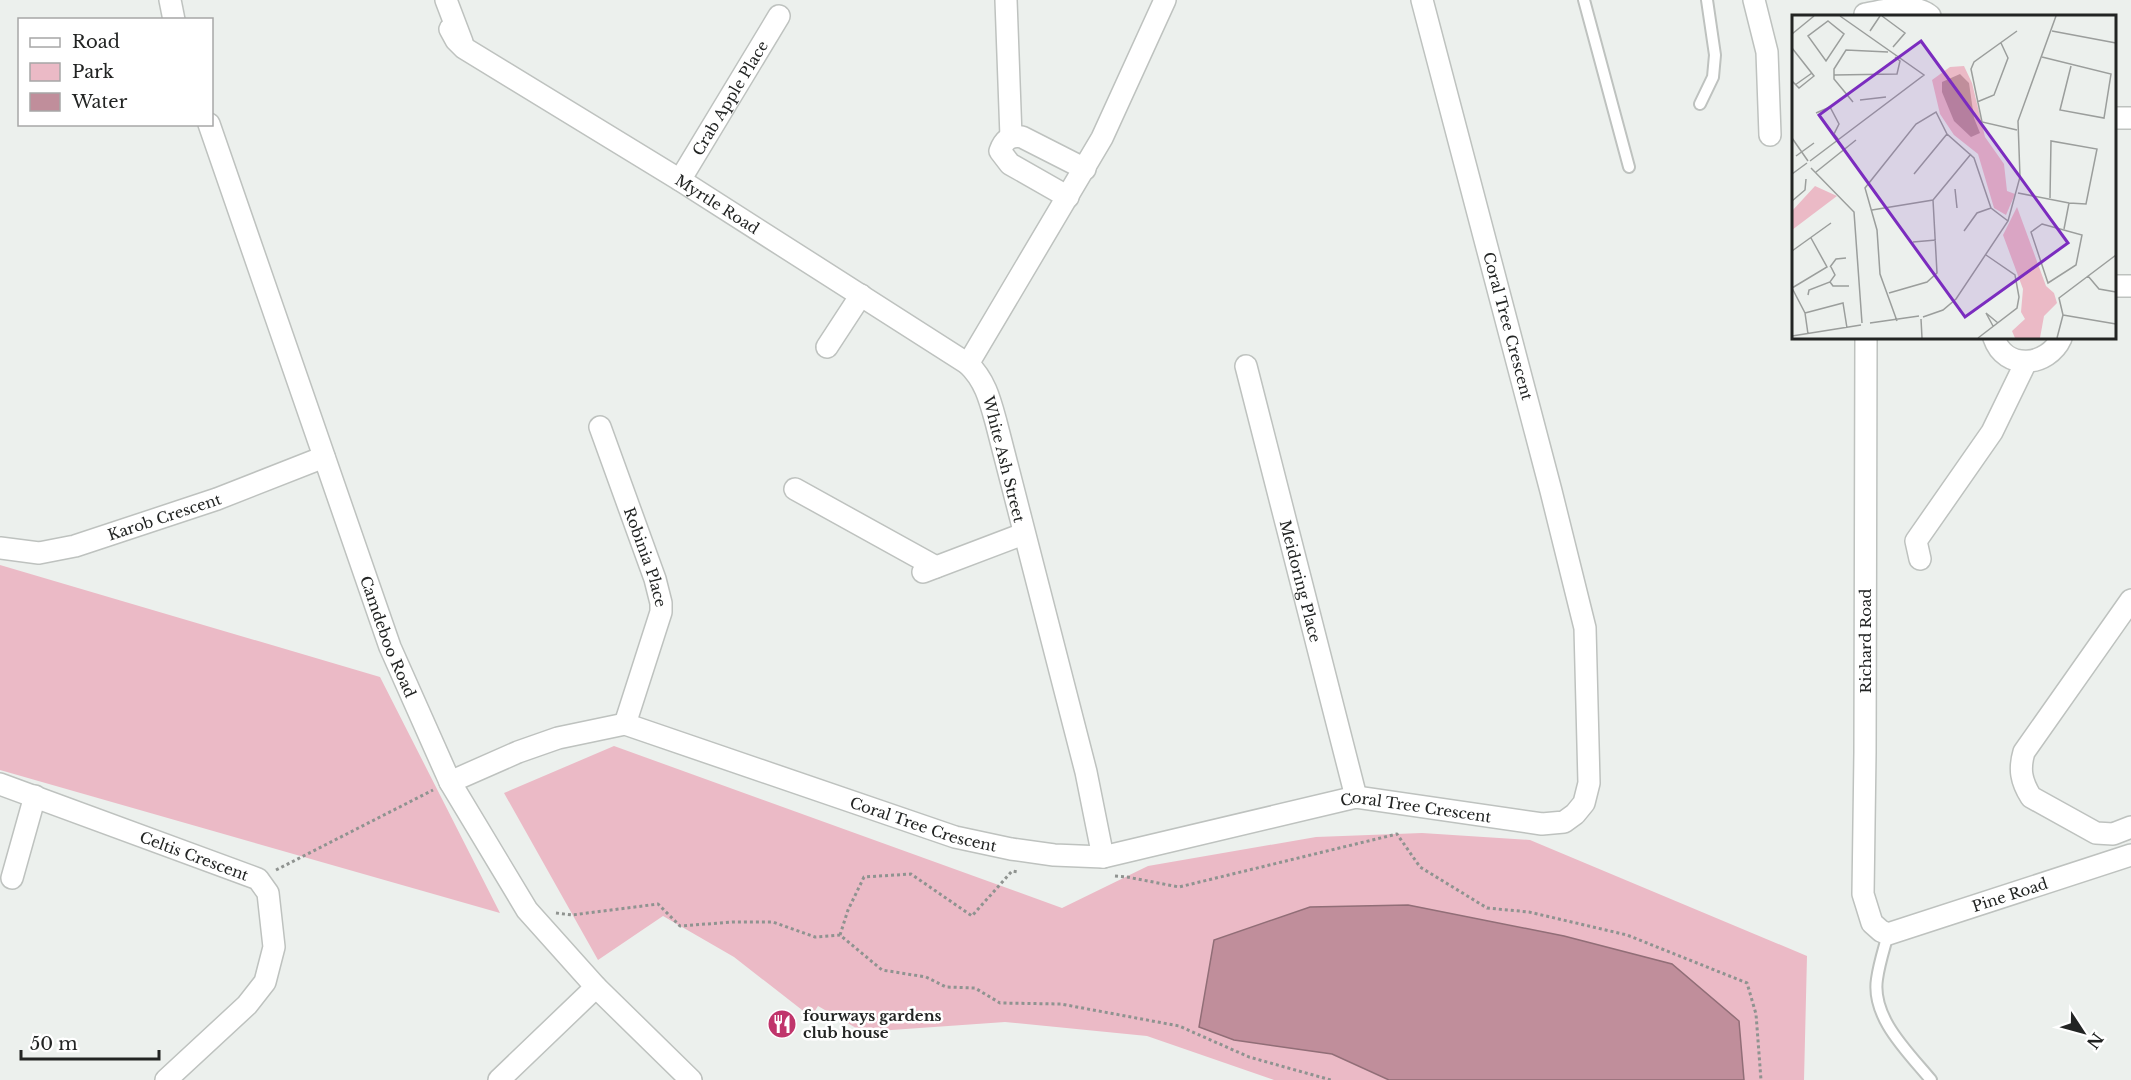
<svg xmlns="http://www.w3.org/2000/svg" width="2131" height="1080" viewBox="0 0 2131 1080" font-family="'Libre Baskerville',serif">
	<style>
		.green { fill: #ebbac6 }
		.water { fill: #c08e9b; stroke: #916e77; stroke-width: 1.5 }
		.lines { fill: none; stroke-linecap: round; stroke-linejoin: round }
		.lane-casing { stroke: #bec2bf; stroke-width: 14 }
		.street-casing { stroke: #bec2bf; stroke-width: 24 }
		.path { stroke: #8f9390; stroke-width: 3; stroke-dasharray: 3 3; stroke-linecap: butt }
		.lane { stroke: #fff; stroke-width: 10 }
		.street { stroke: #fff; stroke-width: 21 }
		.labels { text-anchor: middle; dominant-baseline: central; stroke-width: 5; stroke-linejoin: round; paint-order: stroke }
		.street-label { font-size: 15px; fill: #222423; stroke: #fff }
		.poi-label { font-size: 15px; font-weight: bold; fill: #222423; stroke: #fff; text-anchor: start }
		.inset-road { fill: none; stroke: #9b9e9c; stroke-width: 1.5 }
		.view { fill: #7b2cbf; fill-opacity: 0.15; stroke: #7b2cbf; stroke-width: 3 }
		.inset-edge { fill: none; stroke: #222423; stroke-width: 3 }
	</style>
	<rect width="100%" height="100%" fill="#ecf0ed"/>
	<!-- green -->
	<path class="green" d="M0 565 380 677 500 913 0 770Z
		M614 746 1062 908 1148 866 1316 837 1422 833 1530 840 1807 956 1804 1080H1274L1147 1036 1005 1022 863 1032 818 1006 811 1017 734 957 663 916 598 960 504 793Z"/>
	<!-- water -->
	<path class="water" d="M1408 905 1564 936 1672 964 1739 1021 1744 1080H1389L1332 1054 1234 1040 1199 1027 1214 940 1310 907Z"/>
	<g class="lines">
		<!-- lane casing -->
		<g class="lane-casing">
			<path id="lane" d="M1584 0 1629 167
				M1700 104 1713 77 1715 55 1707 0
				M1888 934C1884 949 1879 964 1877 979 1871 1018 1909 1053 1931 1080"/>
		</g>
		<!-- street casing -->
		<g class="street-casing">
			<g id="street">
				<path d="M170 0 174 20"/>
				<path d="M446 0 462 42"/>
				<path d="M1006 0 1011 137"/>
				<path d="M1754 0 1767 52 1770 135"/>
				<path d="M1865 14C1884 11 1914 2 1930 16"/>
				<path id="s1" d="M464 48 450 29 456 40 464 48 680 180 968 364"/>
				<path d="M2114 118H2131"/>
				<path id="s2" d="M209 124 390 647 450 782 527 910 596 987 691 1080"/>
				<path id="s3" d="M680 180 779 16"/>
				<path d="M1068 197 1010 164 1000 151C1004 140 1010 135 1022 137L1085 169"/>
				<path d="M2114 286H2131"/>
				<path id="s4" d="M1866 338 1865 753 1863 894 1872 923 1881 931 1888 934 2131 855"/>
				<path d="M1994 338C2005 371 2048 367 2061 338"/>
				<path d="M827 347 861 295"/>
				<path id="s5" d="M1246 366 1356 797"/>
				<path id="s6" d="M600 427 655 579 661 603V612L625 724"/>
				<path d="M795 489 936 567"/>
				<path id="s7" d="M0 548 39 553 75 546 217 499 324 457"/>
				<path d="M1920 559 1916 541 1992 432 2026 362"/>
				<path d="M923 572 1023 534"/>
				<path d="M2131 600 2024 752C2019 769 2021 781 2031 797L2096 833 2113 834 2131 827"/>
				<path id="s8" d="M450 782 518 752 558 738 625 724 955 837 1011 849 1054 855 1103 857 1356 797 1542 824 1564 822 1575 814 1584 803 1589 783 1585 628 1551 491 1422 0"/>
				<path id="s9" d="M0 784 258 879 268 893 274 947 265 982 247 1005 166 1080"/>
				<path d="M1103 857 1086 772 996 422C990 400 985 380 968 364L1102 138 1165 0"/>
				<path d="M12 878 35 796"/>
				<path d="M499 1080 596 987"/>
			</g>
		</g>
		<!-- path -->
		<path class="path" d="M276 870 433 790
			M1115 876 1127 877 1179 887 1397 834 1420 867 1487 908 1529 912 1627 935 1747 983 1756 1014 1761 1080
			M556 913 572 915 658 904 680 926 733 922H773L815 937 840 935 882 970 926 977 946 987 975 988 1000 1003 1061 1004 1179 1026 1249 1057 1331 1080
			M840 935 848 910 864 877 911 874 972 916 1012 871 1018 872"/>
		<!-- lane -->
		<use href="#lane" class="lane"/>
		<!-- street -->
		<use href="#street" class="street"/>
	</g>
	<!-- icons -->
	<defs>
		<g id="restaurant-disc" transform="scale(1.5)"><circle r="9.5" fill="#c0356b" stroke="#fff"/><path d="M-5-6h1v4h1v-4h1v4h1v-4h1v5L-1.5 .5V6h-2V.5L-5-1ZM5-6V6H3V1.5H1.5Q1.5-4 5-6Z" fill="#fff"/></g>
	</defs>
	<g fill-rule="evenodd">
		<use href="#restaurant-disc" x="782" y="1024"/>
	</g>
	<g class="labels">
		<!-- street labels -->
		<g class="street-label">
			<text stroke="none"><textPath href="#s3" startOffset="96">Crab Apple Place</textPath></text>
			<text stroke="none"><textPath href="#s1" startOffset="345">Myrtle Road</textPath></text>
			<text transform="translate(1508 326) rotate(75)">Coral Tree Crescent</text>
			<text transform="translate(1004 459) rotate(76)">White Ash Street</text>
			<text stroke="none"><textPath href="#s7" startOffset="170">Karob Crescent</textPath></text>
			<text stroke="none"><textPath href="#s6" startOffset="138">Robinia Place</textPath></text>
			<text stroke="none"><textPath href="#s5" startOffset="222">Meidoring Place</textPath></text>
			<text stroke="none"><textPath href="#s2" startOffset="543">Camdeboo Road</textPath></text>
			<text transform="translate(1865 641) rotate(-90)">Richard Road</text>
			<text stroke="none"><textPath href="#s8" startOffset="1004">Coral Tree Crescent</textPath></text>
			<text stroke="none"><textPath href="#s8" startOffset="500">Coral Tree Crescent</textPath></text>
			<text stroke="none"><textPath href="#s9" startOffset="207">Celtis Crescent</textPath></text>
			<text stroke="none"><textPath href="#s4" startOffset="734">Pine Road</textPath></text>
		</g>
		<!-- poi labels -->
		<g class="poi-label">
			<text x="803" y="1015">fourways gardens<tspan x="803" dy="17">club house</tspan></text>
		</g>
	</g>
	<!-- overview -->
	<g transform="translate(1792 15)">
		<rect width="324" height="324" fill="#ecf0ed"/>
		<path d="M172 51 180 68 193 122 212 149 215 176 223 179 214 200 202 193 186 139 162 120 148 99 140 65 158 52ZM23 171 45 181 0 215V196ZM225 192 254 271 262 278 265 288 252 301 248 323H223L220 316 233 304 229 297 231 274 211 220Z" fill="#ebbac6"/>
		<path d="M168 59 177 68 182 103 188 118 179 122 162 106 150 77V67Z" fill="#c08e9b"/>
		<path class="inset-road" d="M90 1 113 18 101 32M36 6 52 19 34 46 16 21ZM78 16 88 1M260 16 324 28M0 19 22 1M0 33 22 61 7 73 0 66M250 42 319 59 312 103 268 95 279 51M42 60 105 59 108 46 103 42M3 70 20 58M68 85 94 82M61 87 42 64V54L54 35 96 37M185 87 202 80 216 43 209 28M24 98 38 92 47 109 42 119 46 124M225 115 190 107 179 54 182 47 225 16M0 123 16 146M4 141 22 128M18 146 132 60 48 1M19 153 62 197 70 308M24 157 64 125M0 159 15 148M122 159 155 119M163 174 165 193M226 178 277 188 294 189 305 134 259 126 258 183M0 186 13 175 14 164M80 195 141 185 179 139M250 209 290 220 284 250 256 268 239 217ZM272 214 277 188M172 216 185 198 199 193M121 227 144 225M0 236 39 208M38 252 44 244 54 243M296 261 307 274 324 277M38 267 41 271H57M0 273 35 252 19 223M0 273 13 298 16 319M97 278 135 267 145 258 141 185M16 280 17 275 38 267 43 260 39 252M13 298 51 288 55 313M271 300 267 283 324 240M271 300 324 309M131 302 151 295 164 284 216 206 228 162 226 106 264 1M129 304 130 323M105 306 88 259 85 215 73 173 124 109 144 97 155 119 182 143 199 193 216 206M78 308 127 301M201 311 194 298 206 308M0 321 69 310M186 323 225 293 227 282 223 260 194 240M265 323 271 300"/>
		<path class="view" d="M129 26 276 228 173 302 27 100Z"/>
		<rect width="324" height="324" class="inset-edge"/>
	</g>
	<!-- legend -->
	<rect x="18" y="18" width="195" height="108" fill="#ffffff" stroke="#a7a7a7" stroke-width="1.5"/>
	<rect x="30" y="38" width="30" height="9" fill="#ffffff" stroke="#a7a7a7" stroke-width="1.5"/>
	<text x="72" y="48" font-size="18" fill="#222423">Road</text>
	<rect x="30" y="63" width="30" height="18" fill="#ebbac6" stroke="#a7a7a7" stroke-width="1.5"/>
	<text x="72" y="78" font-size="18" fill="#222423">Park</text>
	<rect x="30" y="93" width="30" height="18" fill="#c08e9b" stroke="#a7a7a7" stroke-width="1.5"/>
	<text x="72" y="108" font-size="18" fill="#222423">Water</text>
	<!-- north arrow -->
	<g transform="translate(2083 1032) rotate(126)" stroke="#ffffff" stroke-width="4.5" paint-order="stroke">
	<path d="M0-4.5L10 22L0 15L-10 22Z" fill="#222423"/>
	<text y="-9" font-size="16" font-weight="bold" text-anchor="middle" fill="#222423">N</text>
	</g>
	<!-- scale -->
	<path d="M21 1050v9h138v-9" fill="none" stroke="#222423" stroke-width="3"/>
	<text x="30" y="1050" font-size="18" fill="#222423" stroke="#ffffff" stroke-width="4.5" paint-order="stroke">50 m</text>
</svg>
